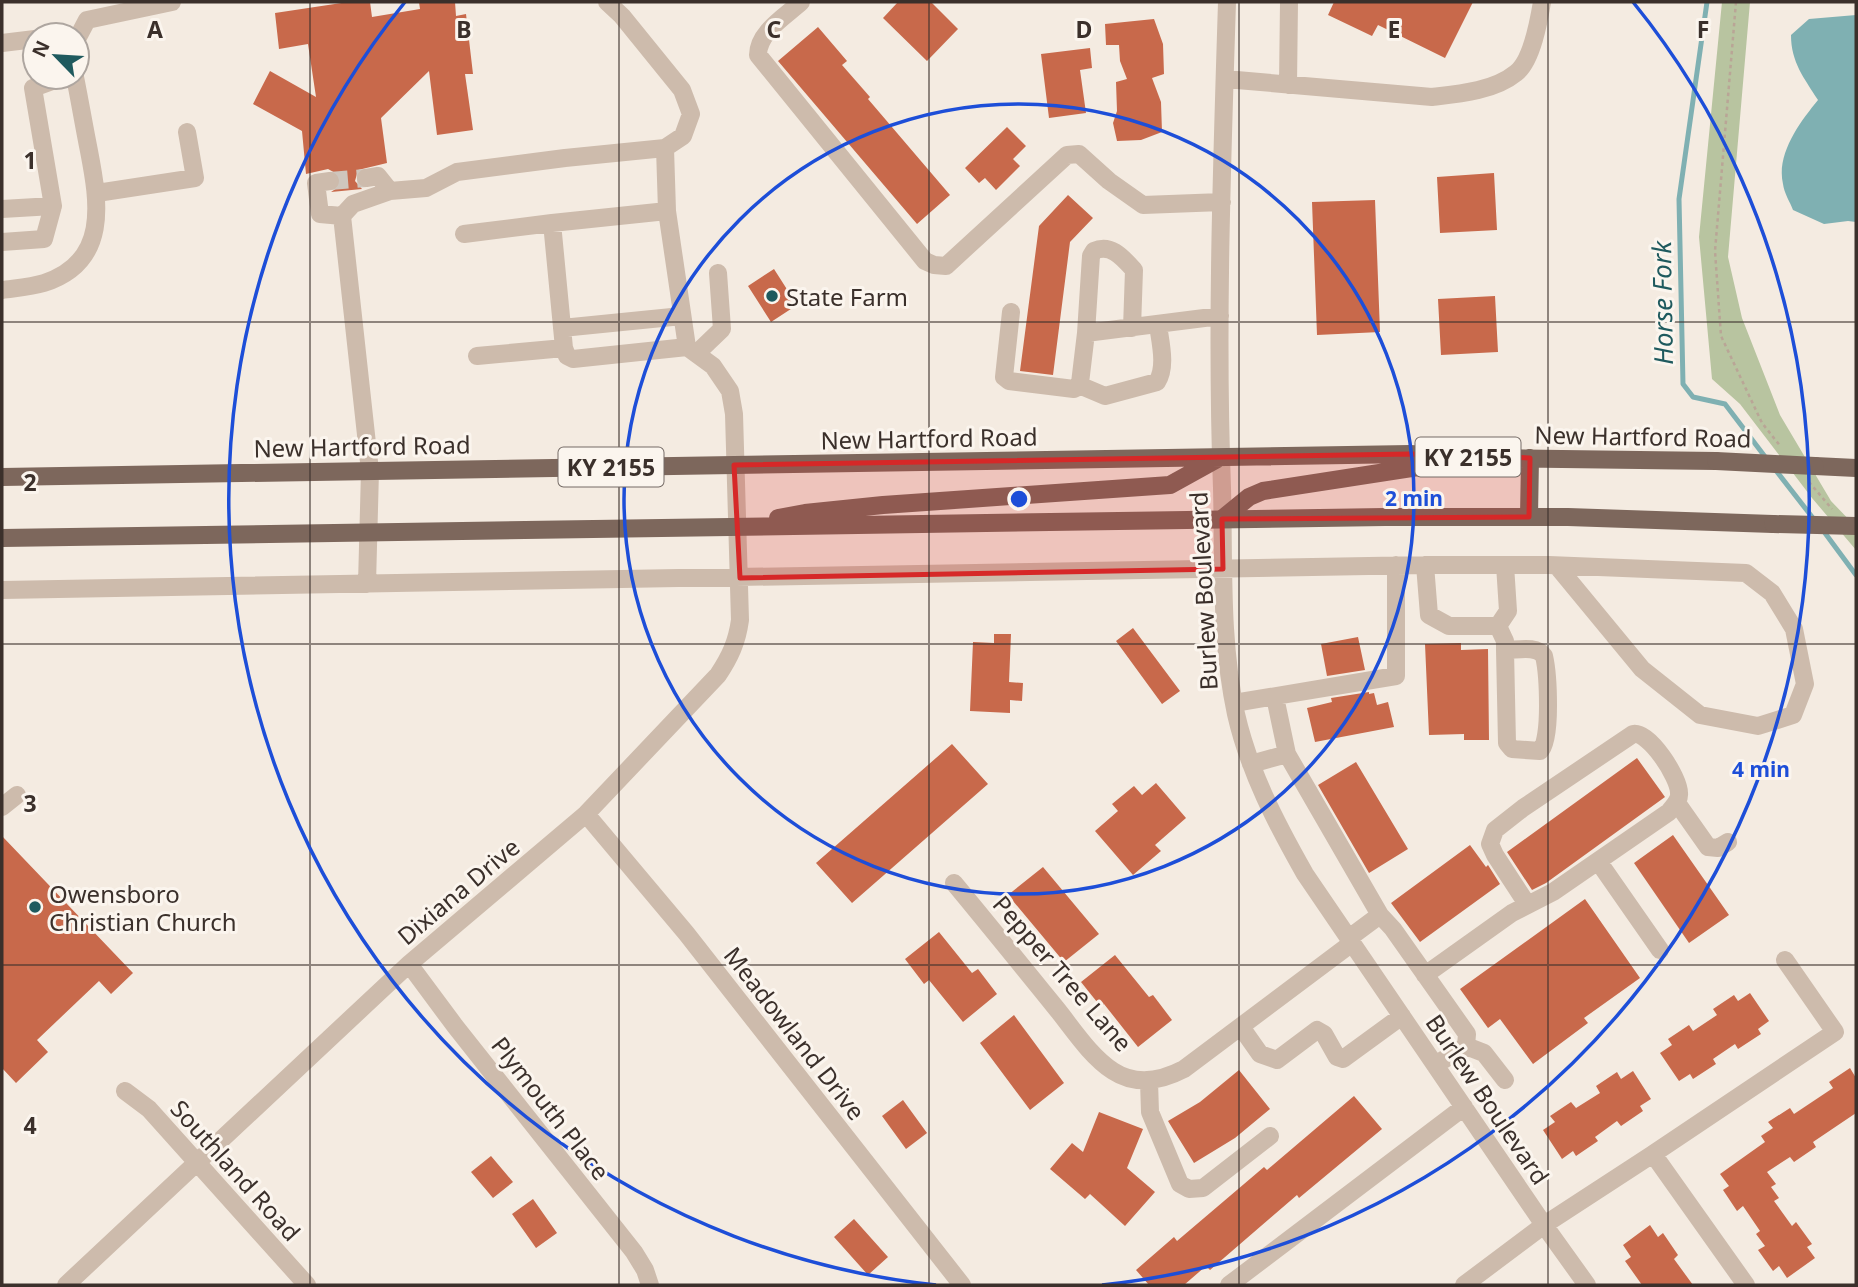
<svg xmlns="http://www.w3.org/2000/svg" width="1858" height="1287" viewBox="0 0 1858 1287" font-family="'Noto Sans',sans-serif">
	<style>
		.green { fill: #b8c4a0 }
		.water { fill: #7fb0b2 }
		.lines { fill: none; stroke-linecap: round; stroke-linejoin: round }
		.stream { stroke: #7fb0b2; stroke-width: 5 }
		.building { fill: #c8694b }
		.minor-tunnel { stroke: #cfc6bd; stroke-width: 18; stroke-dasharray: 18 9; stroke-linecap: butt }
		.path { stroke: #b9a596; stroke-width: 2.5; stroke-dasharray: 3.5 3.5; stroke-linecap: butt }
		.minor { stroke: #cdbbac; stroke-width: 18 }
		.major { stroke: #7d675c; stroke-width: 18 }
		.major-bridge { stroke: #7d675c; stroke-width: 18 }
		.marked { fill: #d62828; fill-opacity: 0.2; stroke: #d62828; stroke-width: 5; stroke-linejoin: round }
		.grid { fill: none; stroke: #3b302b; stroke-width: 2; stroke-opacity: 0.55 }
		.ring { fill: none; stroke: #1d4ed8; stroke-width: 3.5 }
		.poi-dot { fill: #1f5a5e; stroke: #fbf5ee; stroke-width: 2.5 }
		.labels { text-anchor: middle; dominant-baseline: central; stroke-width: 6; stroke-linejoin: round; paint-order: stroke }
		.shield { fill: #fbf5ee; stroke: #756b66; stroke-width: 2 }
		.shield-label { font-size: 23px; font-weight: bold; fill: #3b302b }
		.poi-label { font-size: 24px; fill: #3b302b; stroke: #fbf5ee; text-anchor: start }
		.street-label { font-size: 24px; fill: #3b302b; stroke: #fbf5ee }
		.water-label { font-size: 26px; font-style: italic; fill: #1f5a5e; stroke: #fbf5ee }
		.grid-label { font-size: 23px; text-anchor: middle; font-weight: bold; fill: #3b302b; stroke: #fbf5ee; stroke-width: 6; stroke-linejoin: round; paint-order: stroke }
		.centre { fill: #1d4ed8; stroke: #fbf5ee; stroke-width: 3.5 }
		.ring-label { font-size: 21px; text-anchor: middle; font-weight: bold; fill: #1d4ed8; stroke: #fbf5ee; stroke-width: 6; stroke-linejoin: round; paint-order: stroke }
	</style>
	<rect width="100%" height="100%" fill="#f4ebe1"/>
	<!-- green -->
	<path class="green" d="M1722 2H1750L1728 257 1742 318 1780 415 1831 501 1856 527V550L1812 498 1740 404 1712 379 1699 237Z"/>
	<!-- water -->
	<path class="water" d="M1856 15V222L1848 221 1824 224 1793 210C1790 202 1784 193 1783 184 1776 154 1800 122 1818 100 1804 78 1791 62 1791 35L1809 19Z"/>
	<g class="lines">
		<!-- stream -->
		<path class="stream" d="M1707 2 1679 199 1683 384 1693 397 1725 404 1766 458
			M1774 468 1816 522
			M1822 529 1856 575"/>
	</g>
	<!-- building -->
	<path class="building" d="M348 2H370L372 17 420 9 419 2H455L456 16 466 14 473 74H465L473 130 437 135 429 71 381 118 387 163 358 170 355 181 362 189 331 192 340 186 339 175 328 169 306 174 302 131 253 104 270 71 316 97 308 44 279 49 275 13Z
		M898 2H931L958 29 927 61 883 18Z
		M1334 2H1473L1445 58 1378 25 1372 36 1328 15Z
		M1154 19 1163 44 1164 74 1152 78 1161 102 1162 132 1141 140 1117 141 1113 123 1117 111 1116 82 1127 79 1120 61 1119 45H1106L1105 24Z
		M818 27 847 61 842 65 870 97 868 99 950 195 917 224 778 61Z
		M1090 48 1092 68 1080 70 1086 113 1049 118 1041 54Z
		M1007 127 1026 146 1013 159 1020 166 996 190 985 178 979 183 965 168Z
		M1494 173 1497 230 1440 233 1437 177Z
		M1068 195 1093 218 1070 242 1053 375 1020 371 1039 226Z
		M1375 200 1380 332 1317 335 1312 202Z
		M774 269 797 305 771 322 748 286Z
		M1495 296 1498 352 1441 355 1438 299Z
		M1133 628 1180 691 1162 704 1116 641Z
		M994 634H1011L1009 682 1023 683 1022 701 1010 700V713L970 711 973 642 994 643Z
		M1358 637 1365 670 1327 676 1321 644Z
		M1461 643V650L1488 649 1489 740H1464V734L1429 735 1425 644Z
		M1369 692V694L1374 693 1377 705 1388 702 1394 727 1315 742 1307 708 1332 702 1331 698Z
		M952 744 988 784 852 903 816 863Z
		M1637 758 1665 797 1546 883 1532 890 1507 852Z
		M1356 762 1408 849 1369 873 1318 785Z
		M1156 783 1186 818 1155 845 1161 851 1133 875 1095 831 1118 811 1112 804 1134 786 1142 795Z
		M1673 835 1729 915 1689 943 1634 863Z
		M2 836 133 973 111 994 99 981 37 1040 48 1052 16 1083 2 1068Z
		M1470 845 1486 867 1488 865 1500 884 1420 942 1391 903Z
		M1043 867 1099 934 1064 962 1008 895Z
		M1585 899 1640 978 1584 1018 1588 1023 1533 1064 1500 1019 1488 1028 1460 989Z
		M939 932 972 973 978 969 997 994 963 1022 929 980 924 984 905 959Z
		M1115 955 1149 997 1153 995 1172 1020 1138 1047 1104 1004 1101 1007 1081 982Z
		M1750 993 1769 1021 1758 1029 1761 1034 1738 1049 1735 1044 1713 1059 1716 1064 1693 1079 1690 1074 1679 1081 1660 1053 1672 1045 1668 1039 1689 1025 1693 1031 1717 1015 1713 1009 1734 995 1738 1001Z
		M1014 1015 1064 1083 1030 1110 980 1043Z
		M1850 1068 1856 1078V1113L1813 1142 1816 1147 1794 1162 1790 1157 1767 1172 1776 1184 1771 1187 1779 1198 1774 1201 1792 1226 1796 1222 1812 1244 1807 1247 1815 1258 1787 1278 1779 1266 1773 1271 1758 1250 1765 1246 1756 1234 1760 1231 1743 1206 1737 1211 1723 1190 1729 1186 1720 1174 1765 1142 1761 1136 1773 1128 1768 1122 1790 1108 1794 1114 1833 1088 1829 1082Z
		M1239 1070 1270 1109 1235 1138 1194 1163 1168 1121 1200 1102Z
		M1633 1071 1651 1099 1640 1106 1643 1111 1621 1126 1617 1121 1595 1137 1598 1141 1576 1156 1573 1151 1562 1159 1543 1130 1555 1122 1550 1116 1571 1102 1576 1108 1600 1093 1596 1086 1617 1072 1621 1079Z
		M1354 1096 1382 1129 1299 1198 1297 1195 1210 1270 1206 1266 1184 1285H1149L1136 1270 1174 1237 1177 1241 1264 1167 1267 1170Z
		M903 1100 927 1133 906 1149 882 1116Z
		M1099 1112 1143 1129 1127 1168 1155 1192 1125 1226 1090 1194 1085 1199 1050 1169 1072 1143 1083 1152Z
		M491 1156 513 1182 493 1198 471 1172Z
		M533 1199 557 1233 536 1248 512 1214Z
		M854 1219 888 1257 868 1275 834 1237Z
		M1650 1225 1658 1237 1663 1233 1678 1255 1674 1259 1693 1285H1642L1625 1261 1631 1257 1623 1245Z"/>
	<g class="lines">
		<!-- minor-tunnel -->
		<path class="minor-tunnel" d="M330 181 366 178"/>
		<!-- path -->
		<path class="path" d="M1736 2 1715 251 1721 336 1762 423 1781 447
			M1809 482 1832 509"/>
		<!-- minor -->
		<path class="minor" d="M607 2 622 16 682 90 691 114 683 136 665 148 667 211
			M801 2C786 16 758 32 758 55L925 261 934 265 946 266 1067 155 1079 154 1109 181 1143 205 1222 202
			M1227 2C1222 164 1216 326 1222 488 1224 563 1220 640 1236 714 1249 771 1276 823 1305 874L1544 1225 1587 1285
			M77 39 87 20 172 2
			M2 43 35 39
			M1225 79 1432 97C1459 94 1494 91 1516 73 1532 61 1539 20 1542 2
			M1288 85 1289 2
			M366 178 378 176 390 191
			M330 181 316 183 320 214 342 216
			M97 193 195 178 187 132
			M53 206 33 88 63 77
			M2 209 53 206 44 239 2 242
			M464 234 552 223
			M2 290C16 288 31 287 44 283 109 262 99 203 89 151 84 126 80 102 75 77
			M1011 312 1004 377 1009 381 1074 389 1078 387 1080 383 1086 333 1220 316
			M562 328 682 316
			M1086 333 1091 256 1094 251C1111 243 1123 258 1134 270L1132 328
			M697 353 722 329 718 273
			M477 356 564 348
			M1079 385 1105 396 1157 382C1167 367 1160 341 1158 325
			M1425 565 1429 615 1449 626H1498L1508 611 1505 565
			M367 584 370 471 342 216 353 204 390 191 426 188 457 172 565 158 665 148
			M2 590 1425 565H1549L1746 573 1772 593 1794 629 1805 684 1793 715 1758 726 1700 715 1642 669 1557 566
			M1498 626 1505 641V650L1507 743 1512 749 1540 751C1552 740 1548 673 1544 656 1536 645 1518 650 1505 650
			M1275 697 1287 754
			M1234 703 1396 676V565
			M1251 764 1287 754 1380 915
			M1677 803 1708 847 1718 848 1728 842
			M2 807 17 795
			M586 814 686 933 962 1285
			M1598 861 1660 950
			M954 883C988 924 1022 966 1056 1008 1073 1029 1090 1056 1113 1071 1136 1086 1161 1081 1184 1069L1352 943
			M1349 938 1380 915 1393 929 1467 1034 1466 1046 1435 1065
			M409 964 455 1026 634 1252 645 1270 650 1285
			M1425 975 1512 913 1553 892 1669 812C1673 806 1680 801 1679 793 1679 777 1649 731 1633 734L1523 808 1495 830 1490 844 1495 855 1527 904
			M1241 1027 1260 1054 1277 1060 1317 1030 1324 1034 1337 1057 1343 1059 1402 1016
			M1466 1046 1484 1053 1505 1080
			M1149 1081 1150 1112 1180 1184 1189 1189 1203 1188 1270 1136
			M125 1091 149 1109 307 1285
			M1653 1154 1835 1032 1785 960
			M66 1285 409 964 586 814 718 675C730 657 737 642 740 620L734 414 730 391 713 366 687 347 573 359 567 356 564 348 552 223 667 211 687 347
			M1229 1285 1464 1107
			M1464 1285 1544 1225 1653 1154 1746 1285"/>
		<!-- major -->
		<path class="major" d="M1815 466 1856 468
			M2 477 1410 454 1482 458 1716 461
			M1529 517 1530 458
			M778 518 805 513 883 505 1170 485 1217 459
			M1222 519 1249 497 1263 491 1444 463
			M2 538 1385 517H1568L1773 524"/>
		<!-- major-bridge -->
		<path class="major-bridge" d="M1716 461 1815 466
			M1773 524 1856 526"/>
	</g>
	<!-- marked area -->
	<path class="marked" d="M1410 454 1530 458 1529 517 1222 519 1223 569 740 578 734 465Z"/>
	<!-- grid -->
	<path class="grid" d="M310 2V1285M619 2V1285M929 2V1285M1239 2V1285M1548 2V1285M2 322H1856M2 644H1856M2 965H1856"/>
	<!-- distance rings -->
	<g class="ring">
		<circle cx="1019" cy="499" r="395"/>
		<path d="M936 1285A790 790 0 0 1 405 2M1633 2A790 790 0 0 1 1102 1285"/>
	</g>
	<!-- markers -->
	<g class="poi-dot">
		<circle cx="772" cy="296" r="7"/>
		<circle cx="35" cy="907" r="7"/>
	</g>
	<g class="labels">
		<!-- shield labels -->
		<g class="shield">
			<rect x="1415.5" y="437.5" width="105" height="39" rx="5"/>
			<rect x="558.5" y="447.5" width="105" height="39" rx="5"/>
		</g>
		<g class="shield-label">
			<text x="1468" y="457">KY 2155</text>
			<text x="611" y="467">KY 2155</text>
		</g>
		<!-- poi labels -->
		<g class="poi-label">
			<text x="786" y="296">State Farm</text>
			<text x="49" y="893">Owensboro<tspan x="49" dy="28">Christian Church</tspan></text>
		</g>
		<!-- street labels -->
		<g class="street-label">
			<text transform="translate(1643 436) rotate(1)">New Hartford Road</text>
			<text transform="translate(929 438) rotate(-1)">New Hartford Road</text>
			<text transform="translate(362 446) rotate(-1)">New Hartford Road</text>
			<text transform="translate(1203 591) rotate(-93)">Burlew Boulevard</text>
			<text transform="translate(458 891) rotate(-40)">Dixiana Drive</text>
			<text transform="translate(1063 973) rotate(49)">Pepper Tree Lane</text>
			<text transform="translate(795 1033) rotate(52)">Meadowland Drive</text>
			<text transform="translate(1488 1099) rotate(56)">Burlew Boulevard</text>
			<text transform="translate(551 1108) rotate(52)">Plymouth Place</text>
			<text transform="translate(236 1170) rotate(48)">Southland Road</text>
		</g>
		<!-- water labels -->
		<g class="water-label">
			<text transform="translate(1662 303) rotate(-91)">Horse Fork</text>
		</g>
	</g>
	<g class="grid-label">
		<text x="155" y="38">A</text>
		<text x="464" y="38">B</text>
		<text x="774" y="38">C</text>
		<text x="1084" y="38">D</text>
		<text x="1394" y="38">E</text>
		<text x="1703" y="38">F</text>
		<text x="30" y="169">1</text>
		<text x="30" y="491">2</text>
		<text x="30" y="812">3</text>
		<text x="30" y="1134">4</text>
	</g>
	<circle cx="1019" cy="499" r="10" class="centre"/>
	<g class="ring-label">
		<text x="1414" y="506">2 min</text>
		<text x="1761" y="777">4 min</text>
	</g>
	<!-- border -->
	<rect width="1858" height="1287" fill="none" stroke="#3b302b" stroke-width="7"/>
	<!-- north arrow -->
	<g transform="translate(56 56) rotate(295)"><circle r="33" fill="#fbf5ee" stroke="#aea6a0" stroke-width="2"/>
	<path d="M0-5L12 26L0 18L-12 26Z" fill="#1f5a5e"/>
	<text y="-10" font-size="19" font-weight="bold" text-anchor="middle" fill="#3b302b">N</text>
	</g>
</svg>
